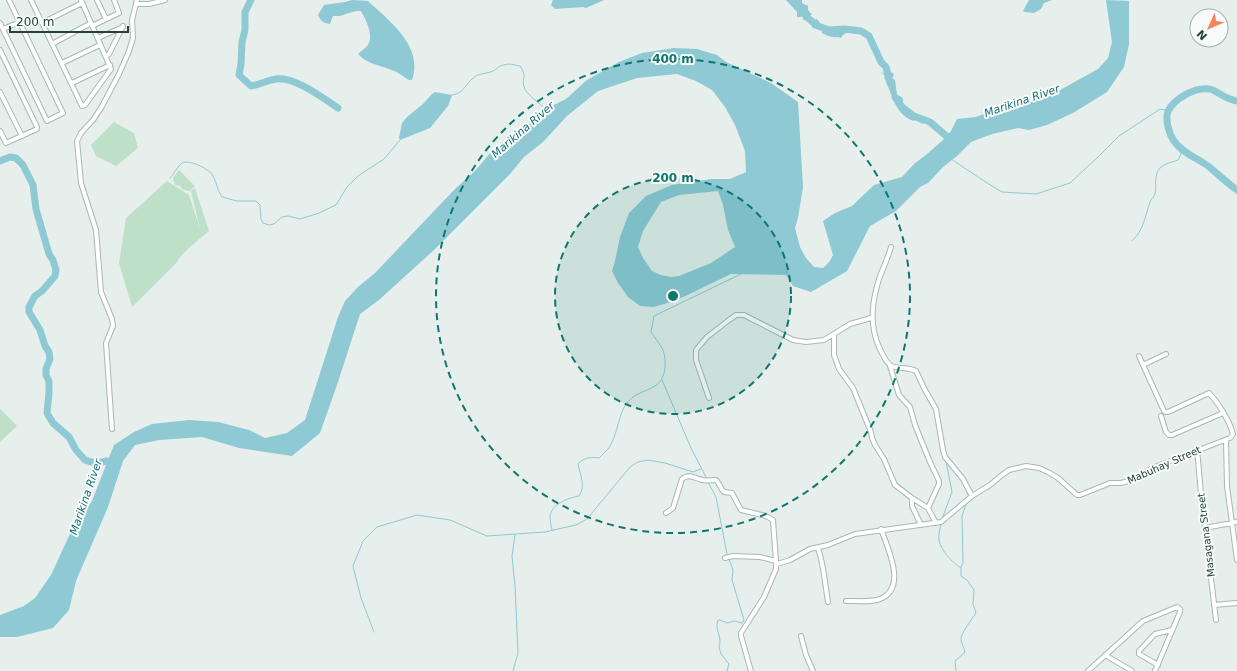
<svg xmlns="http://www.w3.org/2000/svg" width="1237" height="671" viewBox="0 0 1237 671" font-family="'DejaVu Sans',sans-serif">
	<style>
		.green { fill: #bfe0c8 }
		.water { fill: #8ec9d4; fill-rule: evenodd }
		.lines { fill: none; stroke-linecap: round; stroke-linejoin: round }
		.stream { stroke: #8ec9d4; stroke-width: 1 }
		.river { stroke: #8ec9d4; stroke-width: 7 }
		.minor-casing { stroke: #a8b8b2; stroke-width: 6 }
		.minor { stroke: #fff; stroke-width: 4 }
		.ring { fill: none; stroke: #0f766e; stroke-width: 2; stroke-dasharray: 7 5 }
		.labels { text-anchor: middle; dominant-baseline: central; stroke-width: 4; stroke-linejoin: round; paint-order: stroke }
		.street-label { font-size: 10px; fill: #24423a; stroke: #f7fbf9 }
		.water-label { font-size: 11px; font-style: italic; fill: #1c6f80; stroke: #f7fbf9 }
		.centre { fill: #0f766e; stroke: #f7fbf9; stroke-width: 2 }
		.ring-label { font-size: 12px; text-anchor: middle; font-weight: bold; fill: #0f766e; stroke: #f7fbf9; stroke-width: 4; stroke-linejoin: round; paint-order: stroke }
	</style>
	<rect width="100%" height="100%" fill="#e6efeb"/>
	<!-- green -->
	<path class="green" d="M114 122 134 133 138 148 116 166 96 156 91 145Z
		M179 170 195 186 190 191 183 190 180 186 175 185 173 178Z
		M167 181 189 195 200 229 191 191 195 188 209 231C201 238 180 254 177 262L132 307 119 263 126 218Z
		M0 409 17 426 0 442Z"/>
	<!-- water -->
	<path class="water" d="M352 0 368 1C389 21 424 46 412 80H409C403 76 396 71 389 69 378 65 366 63 358 54 361 51 366 48 368 45 374 35 366 20 361 11 351 10 344 17 333 16L330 24C323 23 321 21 318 15L324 5 345 2Z
		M553 0H604L586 8 583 7 555 9 551 5Z
		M786 0H802V3L808 6V10L812 15H809V20L815 21 816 19 818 20 823 30 838 32 846 28 850 27 852 31 858 34 852 33 849 31 843 35 841 38 838 37C832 38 828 36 822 33V30L813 28 807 20H803V16L801 17H797V11L796 12V11Z
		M1029 0H1052L1044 3 1041 9 1034 13 1025 12 1023 11Z
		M1106 0 1129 1V44L1124 67 1107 92 1073 113 1047 125 1029 130 1018 128 992 134 971 142 957 156 943 167 928 183 920 187 896 211 870 226 847 271 811 292 793 286 786 275 731 274 677 300 654 307 640 306 628 297 618 283 612 271 615 261 620 237 629 213 646 196 672 185 712 179H730L746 172 745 151 735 125 725 107 712 90 696 81 677 74 637 78 598 91 567 116 543 142 524 157 510 174 435 249 379 300 360 314 337 385 320 433 292 456 239 448 202 437 159 440 135 445 123 461 108 507 76 581 69 610 53 628 17 637H0V615L24 606 35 598 51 575 69 536 92 501 114 445 134 432 152 424 189 420 218 422 249 430 265 438 287 433 305 420 338 317 345 301 358 287 375 273 455 189 475 171 491 152 516 131 536 120 544 110 566 99 587 80 619 62 642 53 674 48 697 49 717 55 726 62 771 83 798 102 803 187 798 218 795 228 800 247 806 258 814 267 823 268 830 261 833 255 823 221 835 213 852 206 874 185 902 177 914 164 927 154 943 140 951 131 957 119 976 117 992 111 1006 110 1023 105 1053 94 1098 69 1108 58 1112 42ZM718 191 723 205 728 230 735 247 711 263 679 276 671 277 661 275 652 271 643 258 638 247 643 231 661 202 679 195Z
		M881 72 887 75 890 72 893 73 894 75 892 78 895 80 897 95 902 97 903 99V102H900L899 104 903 108 907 109 911 112V114L919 120H924L923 124 915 120 914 121C894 115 891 90 884 77H886Z
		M435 92 452 95 448 106 430 128 400 140 399 138 402 123 407 117 423 104 432 94Z"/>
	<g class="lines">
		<!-- stream -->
		<path class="stream" d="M452 95C463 94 466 84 473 78 478 73 487 74 493 71 497 69 500 65 504 65 509 63 514 65 520 66 528 77 521 78 524 87 526 94 540 104 546 109
			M951 159 984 181 1002 192 1036 194 1070 183 1099 156 1119 136 1160 109 1169 111
			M170 178C174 174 178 166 182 163 189 159 210 169 213 176 217 183 217 190 222 197L237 201H256L260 205 261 219 263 223 269 225 274 224 282 217 288 216 300 219 319 213 336 205 347 187 358 176 384 159 400 140
			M1132 241C1144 230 1145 216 1150 202 1151 199 1154 197 1155 194 1157 184 1153 175 1161 167 1166 163 1173 162 1178 160L1183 150
			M662 380 691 448 707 479
			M925 385 931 396
			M708 482 716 497 727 554
			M964 485 969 497
			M942 519 952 492 946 461
			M941 524C940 529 938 535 939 540 941 551 952 562 961 568V576L967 580 974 590 973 604 976 613C973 617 960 635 961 639 961 643 964 647 965 652L955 661 956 671
			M552 530C551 526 550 521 550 517 551 504 568 498 579 496 586 486 580 475 578 464 584 457 591 457 599 458 604 453 609 449 611 444 618 432 618 417 625 406 633 393 643 393 655 386 666 380 667 361 663 350 660 344 655 338 651 332L654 316 741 274
			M961 567 963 563 962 516 967 502
			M374 632 361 598 353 566 363 541 377 527 417 515 450 520 487 536 545 532 576 525 587 519 630 467 638 462 648 460 665 463 693 472 701 469
			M513 671 518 653 515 586 512 556 515 535
			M727 671 729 664 721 654 719 647C723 638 714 629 718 620H720L727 623 734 621 742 623 744 620 732 580 733 570 729 559"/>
		<!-- river -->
		<path class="river" d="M251 0 245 12V30L242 42 241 64 239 75 251 86C259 85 268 80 276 79 294 76 323 98 338 108
			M793 0 809 19 818 26 829 30 844 29 861 31 869 36 881 62 886 67 890 83
			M895 97 902 107 914 116 930 122 951 140
			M1237 101C1231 100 1225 97 1220 94 1216 92 1213 89 1209 89 1195 87 1175 98 1168 111 1165 120 1169 134 1174 141 1182 153 1197 158 1208 166 1218 174 1227 183 1237 190
			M0 161 10 157 16 158 23 165 33 185 36 209 49 254 53 260 56 270 55 276 42 291 35 296 29 307V312L40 330 45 346 49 352 50 359 46 369V375L49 381V393L47 413 53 423 69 437 76 450 85 460 91 462 97 463 107 461"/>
		<!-- minor casing -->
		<g class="minor-casing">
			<path id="minor" d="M31 0 82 106 85 105 111 69 81 0
				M97 0 106 19
				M137 4H149L165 0
				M0 23 47 121 63 113 9 0
				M42 23 82 3
				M92 26 119 13 114 0
				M3 29 20 22
				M98 38 123 27
				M52 44 91 23
				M0 50 37 127V129L6 143 0 131
				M106 56 109 54 123 26
				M62 63 100 45
				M72 83 110 65
				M0 92 22 136
				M891 247C888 258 883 268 879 279 872 302 869 324 879 347 882 353 885 361 890 365 894 369 909 367 916 371L925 390 936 409 943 450 945 457 963 479 972 496
				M834 335V355L837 363 839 369 853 388 871 432 872 438 875 445 884 459 895 485 912 498 928 508 936 523
				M1139 356 1143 365
				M890 366 899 395 910 407 915 425 930 462 939 481V484L928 508
				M709 398 696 360V350L707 337 729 320 736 315H744L793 340 806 342 824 340 850 324 871 318
				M1161 416 1166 432 1169 435H1172L1223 413
				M112 429 106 343 113 326 112 319 101 292 96 230 81 183 77 141 81 133 93 120 101 108 119 74 129 51 133 38 132 20 137 0
				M1226 440 1227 486 1237 560
				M1197 449 1201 494 1216 620
				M912 498V506L921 525
				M666 513 673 508 682 479C689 473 694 478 702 480 706 481 711 480 716 480 720 483 720 489 724 492L732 493 741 510 766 516 773 520 776 561V569L764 597 741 633V636L751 671
				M1205 528 1237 522
				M818 548C824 565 825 584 828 602
				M725 558 733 556 760 557 776 561
				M777 564 790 560 810 549 828 545 855 534 941 522 972 496 990 485 1002 475 1009 470 1026 466 1039 468 1048 472 1058 478 1077 495H1080L1110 483H1121L1132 480 1141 476 1152 468 1230 438 1233 434C1230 422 1218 402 1209 393L1168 412H1166L1164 411 1143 365 1166 354
				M846 601C856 601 869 602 877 600 909 591 888 549 881 529
				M1214 605 1237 603
				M801 636 806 655 813 671
				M1105 655 1132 671
				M1158 665 1139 654V651L1155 634 1172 630
				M1088 671 1143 621 1177 607 1180 609V612L1155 671"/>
		</g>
		<!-- minor -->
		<use href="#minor" class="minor"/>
	</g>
	<!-- distance rings -->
	<circle cx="673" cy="296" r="118" fill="#0f766e" fill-opacity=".12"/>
	<g class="ring">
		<circle cx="673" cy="296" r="118"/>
		<circle cx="673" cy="296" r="237"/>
	</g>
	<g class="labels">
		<!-- street labels -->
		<g class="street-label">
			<text transform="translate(1164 465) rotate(-24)">Mabuhay Street</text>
			<text transform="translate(1206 535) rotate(-97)">Masagana Street</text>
		</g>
		<!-- water labels -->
		<g class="water-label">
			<text transform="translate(1022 101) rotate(-19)">Marikina River</text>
			<text transform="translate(523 130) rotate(-41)">Marikina River</text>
			<text transform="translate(86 497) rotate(-71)">Marikina River</text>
		</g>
	</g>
	<circle cx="673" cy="296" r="6" class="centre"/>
	<g class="ring-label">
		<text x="673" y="63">400 m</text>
		<text x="673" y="182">200 m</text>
	</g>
	<!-- north arrow -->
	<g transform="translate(1209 28) rotate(225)"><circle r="19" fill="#f7fbf9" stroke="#a3b1ad"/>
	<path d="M0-3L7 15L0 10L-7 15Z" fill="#f4845f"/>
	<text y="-6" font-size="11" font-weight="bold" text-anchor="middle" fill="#24423a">N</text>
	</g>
	<!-- scale -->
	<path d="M10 26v6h118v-6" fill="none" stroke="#24423a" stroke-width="2"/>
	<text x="16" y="26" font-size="12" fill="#24423a" stroke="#f7fbf9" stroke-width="3" paint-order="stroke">200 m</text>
</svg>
